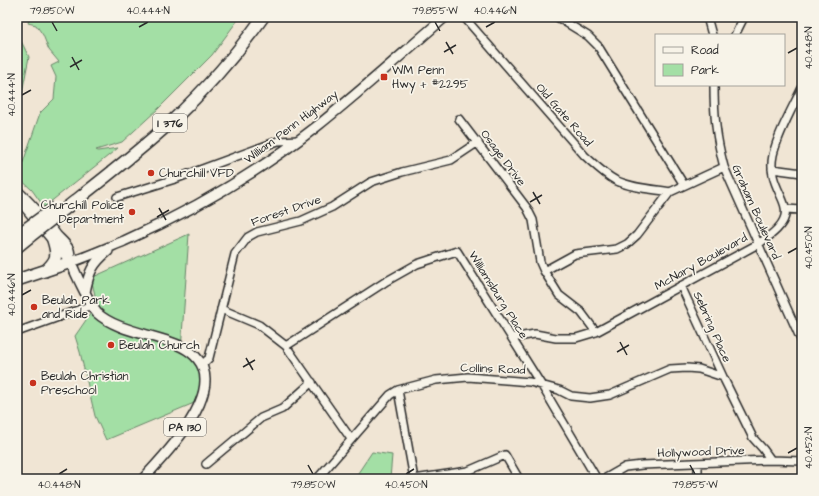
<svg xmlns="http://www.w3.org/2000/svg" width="819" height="496" viewBox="0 0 819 496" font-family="'Architects Daughter',sans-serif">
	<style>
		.green { fill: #a3dfa5; stroke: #678568 }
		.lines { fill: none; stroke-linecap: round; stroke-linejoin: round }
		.minor-casing { stroke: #2b2b2b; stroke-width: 10 }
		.major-casing { stroke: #2b2b2b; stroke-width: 12 }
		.highway-casing { stroke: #2b2b2b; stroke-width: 14 }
		.minor { stroke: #f7f3e8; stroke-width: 7 }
		.major { stroke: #f7f3e8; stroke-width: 9 }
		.highway { stroke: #f7f3e8; stroke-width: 11 }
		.highway-bridge-casing { stroke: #2b2b2b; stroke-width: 14; stroke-linecap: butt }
		.highway-bridge { stroke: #f7f3e8; stroke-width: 11 }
		.ticks { fill: none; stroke: #2b2b2b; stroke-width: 1.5 }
		.poi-dot { fill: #c8321e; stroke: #f7f3e8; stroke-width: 1.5 }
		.labels { text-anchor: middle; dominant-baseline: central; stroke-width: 3.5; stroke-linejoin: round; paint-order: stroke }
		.shield { fill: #f7f3e8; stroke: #686764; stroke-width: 1 }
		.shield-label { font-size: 11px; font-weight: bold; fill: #2b2b2b }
		.poi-label { font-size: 12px; fill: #2b2b2b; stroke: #f7f3e8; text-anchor: start }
		.street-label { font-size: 12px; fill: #2b2b2b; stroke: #f7f3e8 }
		.neatline { fill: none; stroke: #2b2b2b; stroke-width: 1.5 }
		.ticks-label { font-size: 10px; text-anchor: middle; fill: #2b2b2b }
	</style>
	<rect width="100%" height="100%" fill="#f0e5d4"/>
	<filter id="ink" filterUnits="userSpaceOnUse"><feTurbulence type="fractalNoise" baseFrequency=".025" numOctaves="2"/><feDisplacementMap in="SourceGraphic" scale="8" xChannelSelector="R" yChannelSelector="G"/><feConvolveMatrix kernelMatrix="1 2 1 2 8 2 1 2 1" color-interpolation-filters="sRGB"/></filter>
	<g filter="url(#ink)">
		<!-- green -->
		<path class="green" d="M30 17H240L212 55 158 109 122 142 96 150 98 151 118 148 44 207 32 190 18 177 40 113 54 99 56 77 51 66 59 62 49 50 43 35 36 25 28 23Z
			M17 33 29 57 21 98 17 104Z
			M189 234 181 350C185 353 191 356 194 360 206 373 200 389 194 403L106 440 95 416 80 352 75 336 97 304 91 278Z
			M372 452 392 455 390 479H354Z"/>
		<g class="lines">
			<!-- minor casing -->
			<g class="minor-casing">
				<path id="minor" d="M464 17 585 156C594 164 604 174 615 180 631 188 652 189 670 192
					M557 17 588 36 598 46 684 185
					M707 17 712 35
					M735 35 744 17
					M714 85C714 115 716 137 724 167L802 342
					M459 119 527 208 533 220 540 262 544 271 559 295 581 312 596 332
					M772 169 802 173
					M117 197 175 179 278 141 299 140
					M786 209 802 210
					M544 271 575 254 617 249 627 244 637 235 670 192 724 167
					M681 286 723 377
					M221 309 259 325 286 346 351 439
					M17 332 92 305
					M512 338 535 334 556 338H576L596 332 758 244C815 208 764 198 773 155 778 133 792 109 802 88
					M286 346 385 282 417 264 457 251 542 386 597 479
					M202 365 209 358 235 254 248 237 257 232 301 221 332 207 371 182 402 172 451 160 478 142
					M398 390 414 479
					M206 464 261 418 282 409 312 382
					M317 479 390 395 398 390 436 380 468 377 530 382 559 390 571 396 590 398 610 395 670 369 687 368 699 369 723 377 753 438 763 449 771 460
					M414 479 468 471 505 455 519 479
					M604 479 625 467 642 465 771 460 802 461
					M698 479V463"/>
			</g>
			<!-- major casing -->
			<g class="major-casing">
				<path id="major" d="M17 191C32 204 45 220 57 236 61 240 67 245 69 250 70 253 70 258 71 262 74 271 91 306 97 313 114 329 148 334 170 342 249 368 174 445 143 479
					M21 202 71 262
					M71 262C89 256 107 248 124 241 192 211 257 173 316 127 360 92 402 54 445 17
					M85 292C89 272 92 264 108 251"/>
			</g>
			<!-- highway casing -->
			<g class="highway-casing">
				<path id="highway" d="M61 212C98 183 136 154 171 122 205 90 236 55 263 17
					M17 247 28 238
					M45 271C57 260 58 256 53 240
					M17 280 71 262"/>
			</g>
			<!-- minor -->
			<use href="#minor" class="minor"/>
			<!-- major -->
			<use href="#major" class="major"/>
			<!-- highway -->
			<use href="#highway" class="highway"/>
			<!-- highway-bridge casing -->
			<g class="highway-bridge-casing">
				<path id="highway-bridge" d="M23 231 56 207
					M28 238 56 216"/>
			</g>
			<!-- highway-bridge -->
			<use href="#highway-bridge" class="highway-bridge"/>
		</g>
	</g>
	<!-- ticks -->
	<path class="ticks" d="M52 22 57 31M435 22 440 31M139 27 148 22M486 27 495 22M446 42 453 54M444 52 456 45M788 53 797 48M72 57 79 70M70 67 82 60M22 95 31 90M533 192 540 204M530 202 542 195M159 208 166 220M157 217 169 210M788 253 797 248M22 295 31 290M620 342 627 355M617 352 629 345M246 358 253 370M243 367 255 360M788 453 797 448M308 465 313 474M690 465 695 474M59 474 67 469M406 474 414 469"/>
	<!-- markers -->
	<g class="poi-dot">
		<rect x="380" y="73" width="8" height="8" rx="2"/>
		<circle cx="151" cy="173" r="4"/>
		<circle cx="132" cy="212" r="4"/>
		<circle cx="34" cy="307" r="4"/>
		<circle cx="111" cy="345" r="4"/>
		<circle cx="33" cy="383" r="4"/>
	</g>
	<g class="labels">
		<!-- shield labels -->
		<g class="shield">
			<rect x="153" y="114" width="34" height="18" rx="3"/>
			<rect x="164" y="418" width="42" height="18" rx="3"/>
		</g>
		<g class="shield-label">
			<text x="170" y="123">I 376</text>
			<text x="185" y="427">PA 130</text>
		</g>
		<!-- poi labels -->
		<g class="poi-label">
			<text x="392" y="70">WM Penn<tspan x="392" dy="14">Hwy + #2295</tspan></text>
			<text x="159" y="173">Churchill VFD</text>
			<text x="124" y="205" text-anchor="end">Churchill Police<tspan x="124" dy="14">Department</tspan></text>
			<text x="42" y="300">Beulah Park<tspan x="42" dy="14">and Ride</tspan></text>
			<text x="119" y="345">Beulah Church</text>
			<text x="41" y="376">Beulah Christian<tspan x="41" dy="14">Preschool</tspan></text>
		</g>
		<!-- street labels -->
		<g class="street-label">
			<text transform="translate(564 115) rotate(49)">Old Gate Road</text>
			<text transform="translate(291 127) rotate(-37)">William Penn Highway</text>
			<text transform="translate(503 158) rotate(53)">Osage Drive</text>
			<text transform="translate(286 211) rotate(-19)">Forest Drive</text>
			<text transform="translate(756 212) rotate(66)">Graham Boulevard</text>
			<text transform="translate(701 262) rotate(-29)">McNary Boulevard</text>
			<text transform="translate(498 295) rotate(58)">Williamsburg Place</text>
			<text transform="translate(712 327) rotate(66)">Sebring Place</text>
			<text transform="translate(493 369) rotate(2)">Collins Road</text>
			<text transform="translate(701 452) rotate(-2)">Hollywood Drive</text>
		</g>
	</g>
	<!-- margin -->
	<rect width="819" height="496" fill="none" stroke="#f7f3e8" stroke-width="44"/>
	<!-- legend -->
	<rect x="655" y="34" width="130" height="52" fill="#f7f3e8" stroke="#a5a39c"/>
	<rect x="663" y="47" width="20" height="6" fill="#f7f3e8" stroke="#a5a39c"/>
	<text x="691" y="54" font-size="12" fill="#2b2b2b">Road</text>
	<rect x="663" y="64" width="20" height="12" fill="#a3dfa5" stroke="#a5a39c"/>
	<text x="691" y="74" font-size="12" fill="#2b2b2b">Park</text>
	<rect x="22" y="22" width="775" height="452" class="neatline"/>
	<g class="ticks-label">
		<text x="52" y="14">79.850°W</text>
		<text x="148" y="14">40.444°N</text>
		<text x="435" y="14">79.855°W</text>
		<text x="495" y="14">40.446°N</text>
		<text transform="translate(808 48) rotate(-90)" y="4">40.448°N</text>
		<text transform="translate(11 95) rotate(-90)" y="4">40.444°N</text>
		<text transform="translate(808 248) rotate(-90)" y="4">40.450°N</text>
		<text transform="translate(11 295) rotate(-90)" y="4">40.446°N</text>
		<text transform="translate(808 448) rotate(-90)" y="4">40.452°N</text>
		<text x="59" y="488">40.448°N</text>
		<text x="313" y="488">79.850°W</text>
		<text x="406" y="488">40.450°N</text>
		<text x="695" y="488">79.855°W</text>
	</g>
</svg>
